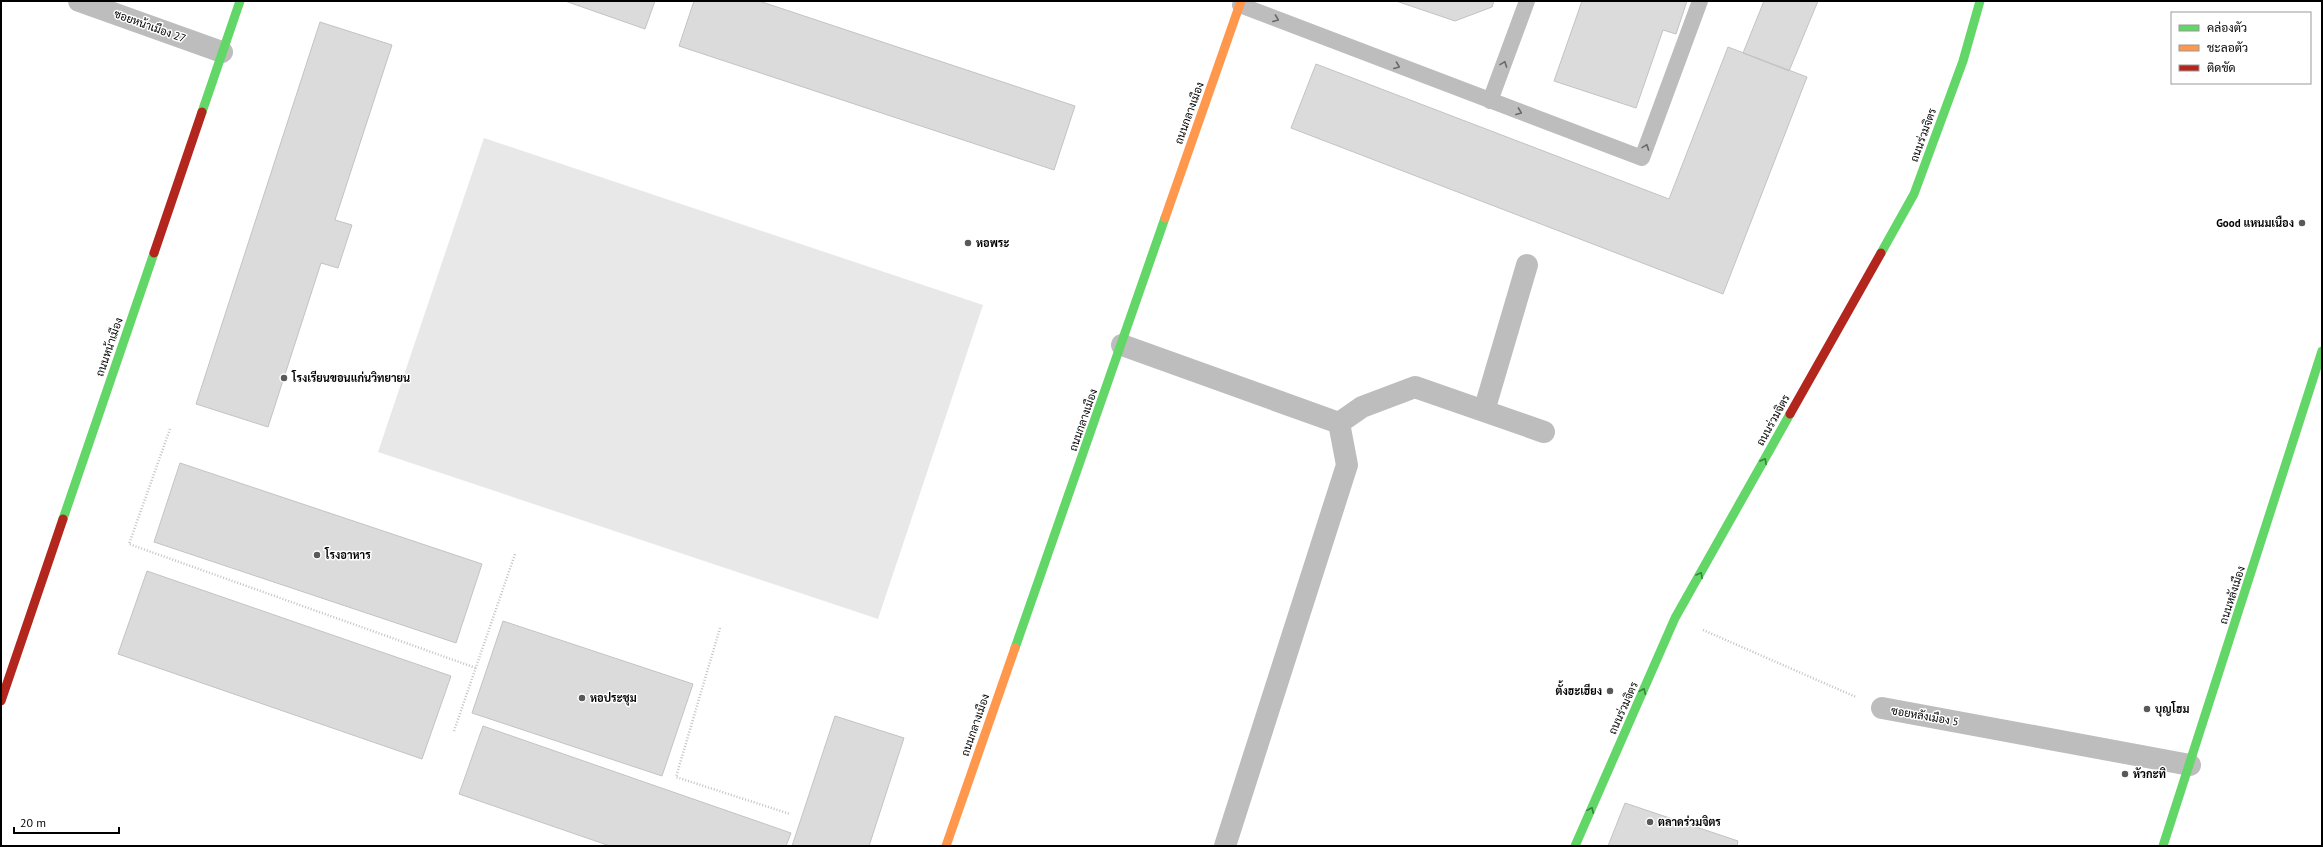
<svg xmlns="http://www.w3.org/2000/svg" width="2323" height="847" viewBox="0 0 2323 847" font-family="'PT Sans',Sarabun,sans-serif">
	<style>
		.green { fill: #e8e8e8 }
		.building { fill: #dbdbdb; stroke: #c3c3c3 }
		.lines { fill: none; stroke-linecap: round; stroke-linejoin: round }
		.path { stroke: #c2c2c2; stroke-width: 2.5; stroke-dasharray: 1 2; stroke-linecap: butt }
		.lane { stroke: #bdbdbd; stroke-width: 16 }
		.street { stroke: #bdbdbd; stroke-width: 22 }
		.fast { stroke: #63d668; stroke-width: 9 }
		.slow { stroke: #ff974d; stroke-width: 9 }
		.jam { stroke: #b3261e; stroke-width: 9 }
		.oneway { stroke: #686868 }
		.oneway2 { stroke: #3b803e }
		.poi-dot { fill: #595959; stroke: #fff; stroke-width: 1.5 }
		.labels { text-anchor: middle; dominant-baseline: central; stroke-width: 3; stroke-linejoin: round; paint-order: stroke }
		.street-label { font-size: 11px; fill: #000; stroke: #fff }
		.poi-label { font-size: 11px; font-weight: bold; fill: #000; stroke: #fff; text-anchor: start }
	</style>
	<rect width="100%" height="100%" fill="#fff"/>
	<!-- green -->
	<path class="green" d="M484 138 983 305 878 619 378 452Z"/>
	<!-- building -->
	<path class="building" d="M565 1H655L645 29Z
		M694 1H759L1075 106 1054 170 679 46Z
		M1396 1H1494L1492 7 1455 21Z
		M1582 1H1687L1676 34 1663 30 1636 108 1554 81Z
		M1764 1H1818L1789 71 1743 53Z
		M320 22 392 45 335 220 352 225 338 268 321 263 268 427 196 404Z
		M1728 47 1807 77 1723 294 1291 128 1316 64 1669 199Z
		M180 463 482 564 456 643 154 542Z
		M147 571 451 676 422 759 118 654Z
		M503 621 693 684 662 776 472 713Z
		M835 716 904 738 869 846H792Z
		M483 726 791 833 786 846H610L459 794Z
		M1625 803 1738 841 1737 846H1608Z"/>
	<g class="lines">
		<!-- path -->
		<path class="path" d="M170 429 129 544 476 668
			M720 628 676 777 790 814
			M1703 630 1856 697
			M454 731 515 554"/>
		<!-- lane -->
		<path class="lane" d="M1240 5 1642 158 1700 1
			M1490 101 1527 1"/>
		<!-- street -->
		<path class="street" d="M79 1 222 52
			M1122 345 1339 423 1347 465 1225 846
			M1484 411 1527 265
			M1339 423 1362 407 1415 387 1544 432
			M1882 708 2190 765"/>
		<!-- fast -->
		<path class="fast" d="M202 112 240 1
			M1881 253 1914 194 1963 61 1980 1
			M63 519 154 253
			M1015 648 1165 218
			M1575 846 1675 618 1790 414
			M2163 846 2322 351"/>
		<!-- slow -->
		<path class="slow" d="M1165 218 1241 1
			M946 846 1015 648"/>
		<!-- jam -->
		<path class="jam" d="M154 253 202 112
			M1790 414 1881 253
			M1 701 63 519"/>
	</g>
	<!-- one-way arrows -->
	<defs><path id="oneway-chevron" d="M-2-3.5L2.5 0L-2 3.5" fill="none" stroke-width="1.6" stroke-linecap="round" stroke-linejoin="round"/></defs>
	<g class="oneway">
		<use href="#oneway-chevron" transform="translate(1276 19) rotate(21)"/>
		<use href="#oneway-chevron" transform="translate(1504 64) rotate(-70)"/>
		<use href="#oneway-chevron" transform="translate(1397 66) rotate(21)"/>
		<use href="#oneway-chevron" transform="translate(1519 112) rotate(21)"/>
		<use href="#oneway-chevron" transform="translate(1646 147) rotate(-70)"/>
	</g>
	<g class="oneway2">
		<use href="#oneway-chevron" transform="translate(1764 461) rotate(-61)"/>
		<use href="#oneway-chevron" transform="translate(1700 575) rotate(-61)"/>
		<use href="#oneway-chevron" transform="translate(1643 691) rotate(-66)"/>
		<use href="#oneway-chevron" transform="translate(1591 810) rotate(-66)"/>
	</g>
	<!-- markers -->
	<g class="poi-dot">
		<circle cx="2302" cy="223" r="4"/>
		<circle cx="968" cy="243" r="4"/>
		<circle cx="284" cy="378" r="4"/>
		<circle cx="317" cy="555" r="4"/>
		<circle cx="1610" cy="691" r="4"/>
		<circle cx="582" cy="698" r="4"/>
		<circle cx="2147" cy="709" r="4"/>
		<circle cx="2125" cy="774" r="4"/>
		<circle cx="1650" cy="822" r="4"/>
	</g>
	<g class="labels">
		<!-- street labels -->
		<g class="street-label">
			<text transform="translate(150 26) rotate(20)">ซอยหน้าเมือง 27</text>
			<text transform="translate(1189 113) rotate(-70)">ถนนกลางเมือง</text>
			<text transform="translate(1923 135) rotate(-70)">ถนนร่วมจิตร</text>
			<text transform="translate(109 347) rotate(-71)">ถนนหน้าเมือง</text>
			<text transform="translate(1083 420) rotate(-71)">ถนนกลางเมือง</text>
			<text transform="translate(1773 420) rotate(-61)">ถนนร่วมจิตร</text>
			<text transform="translate(2232 595) rotate(-72)">ถนนหลังเมือง</text>
			<text transform="translate(1623 708) rotate(-66)">ถนนร่วมจิตร</text>
			<text transform="translate(1925 716) rotate(10)">ซอยหลังเมือง 5</text>
			<text transform="translate(975 725) rotate(-71)">ถนนกลางเมือง</text>
		</g>
		<!-- poi labels -->
		<g class="poi-label">
			<text x="2294" y="223" text-anchor="end">Good แหนมเนือง</text>
			<text x="976" y="243">หอพระ</text>
			<text x="292" y="378">โรงเรียนขอนแก่นวิทยายน</text>
			<text x="325" y="555">โรงอาหาร</text>
			<text x="1602" y="691" text-anchor="end">ตั้งฮะเฮียง</text>
			<text x="590" y="698">หอประชุม</text>
			<text x="2155" y="709">บุญโฮม</text>
			<text x="2133" y="774">หัวกะทิ</text>
			<text x="1658" y="822">ตลาดร่วมจิตร</text>
		</g>
	</g>
	<!-- border -->
	<rect width="2323" height="847" fill="none" stroke="#000000" stroke-width="4"/>
	<!-- legend -->
	<rect x="2171" y="12" width="140" height="72" fill="#ffffff" stroke="#999999"/>
	<rect x="2179" y="25" width="20" height="6" fill="#63d668" stroke="#999999"/>
	<text x="2207" y="32" font-size="12" fill="#000000">คล่องตัว</text>
	<rect x="2179" y="45" width="20" height="6" fill="#ff974d" stroke="#999999"/>
	<text x="2207" y="52" font-size="12" fill="#000000">ชะลอตัว</text>
	<rect x="2179" y="65" width="20" height="6" fill="#b3261e" stroke="#999999"/>
	<text x="2207" y="72" font-size="12" fill="#000000">ติดขัด</text>
	<!-- scale -->
	<path d="M14 827v6h105v-6" fill="none" stroke="#000000" stroke-width="2"/>
	<text x="20" y="827" font-size="12" fill="#000000" stroke="#ffffff" stroke-width="3" paint-order="stroke">20 m</text>
</svg>
